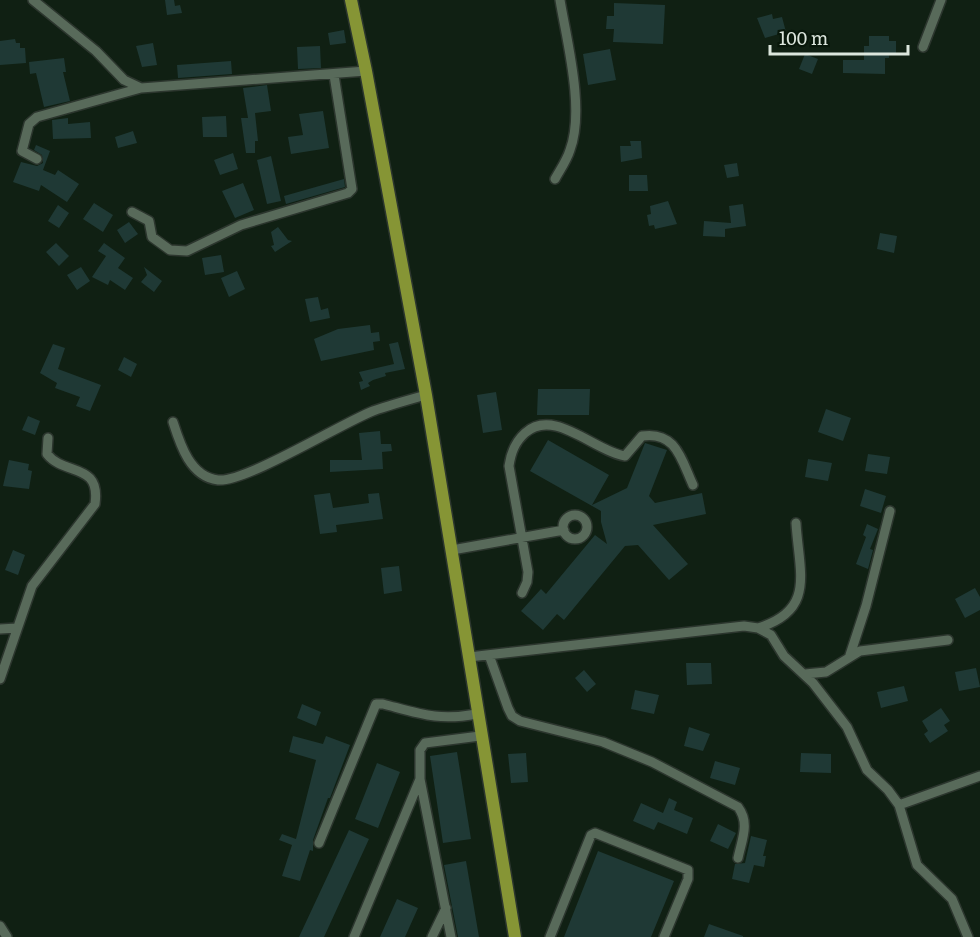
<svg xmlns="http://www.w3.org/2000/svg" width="980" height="937" viewBox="0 0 980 937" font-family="Literata,serif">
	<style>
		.building { fill: #1f3935 }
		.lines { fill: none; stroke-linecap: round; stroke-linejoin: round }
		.minor-casing { stroke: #2c362e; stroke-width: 12 }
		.major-casing { stroke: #2c362e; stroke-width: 15 }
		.minor { stroke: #586a5a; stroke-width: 9 }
		.major { stroke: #869535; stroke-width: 12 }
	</style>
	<rect width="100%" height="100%" fill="#102013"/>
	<!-- building -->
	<path class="building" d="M165 0H174L175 6 180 5 182 13 167 15Z
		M614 3 665 5 663 44 613 42 614 29H606L607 16H614Z
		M772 14 773 19 782 17 786 32 765 38 757 18Z
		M344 30 346 43 330 45 328 33Z
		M869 36H889V41H896V53H889V58H885V74L843 73V60H864V46H869Z
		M15 39 16 43H20V48H25L26 63 0 65V41Z
		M153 43 157 65 142 67 136 46Z
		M320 46 321 68 298 69 297 47Z
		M610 49 616 80 588 85 583 54Z
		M805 54 818 59 812 74 799 69Z
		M64 58 66 72H63L70 101 44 107 36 73 30 74 29 62Z
		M231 61 232 74 178 78 177 65Z
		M267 85 271 111 255 113 258 141H255V153H246L241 118H248L243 88Z
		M323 111 329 148 291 154 288 137 303 135 299 114Z
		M226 116 227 137H203L202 117Z
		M68 118V124L90 122 91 138 53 139 52 120Z
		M133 131 137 143 118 148 115 137Z
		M630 141H641L642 158 621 162 620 146H631Z
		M36 145 50 151 43 170 55 175 58 170 79 184 67 202 41 185 39 191 13 182 21 162 37 166 43 163 42 155 34 150Z
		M233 153 238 169 220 175 214 160Z
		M271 156 281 201 267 204 257 160Z
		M737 163 739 176 727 178 724 165Z
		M629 175H647L648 191H629Z
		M344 179 345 187 286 204 284 196Z
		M243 183 254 210 235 218 222 191Z
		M668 201 677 224 655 229 654 225 649 226 647 215 651 214 650 206Z
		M94 203 113 215 103 232 83 219Z
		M743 204 746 226 725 229V237L703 236 704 221 731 223 729 206Z
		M58 205 69 213 59 228 48 221Z
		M129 222 138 234 125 243 117 230Z
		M278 227 288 240 292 241 275 252 271 246 274 245 271 232Z
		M880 233 897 236 894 253 877 249Z
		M56 243 69 256 59 266 46 252Z
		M104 243 125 258 118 268 133 278 125 290 110 280 108 285 92 277 106 256 98 251Z
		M221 255 224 272 205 275 202 258Z
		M81 267 90 281 77 290 67 275Z
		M144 267 162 281 154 292 141 282 147 275Z
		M237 271 245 289 229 297 221 278Z
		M318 297 321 310 328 308 330 318 310 322 305 299Z
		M370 325 371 333 379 332 380 341 373 342 374 350 321 361 314 339 338 329Z
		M398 342 405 369 385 373 386 376 373 380 368 383 370 386 361 390 359 382 363 381 359 372 394 364 389 344Z
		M53 344 65 348 58 369 101 385 90 411 76 406 80 397 55 388 57 383 40 373Z
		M124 357 137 364 131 377 118 370Z
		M538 389H590L589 415H537Z
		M496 392 502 430 483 433 477 395Z
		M826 409 851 418 843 441 818 432Z
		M28 416 40 421 35 435 22 430Z
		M380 431 381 444H391L392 451 382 452 383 469 330 472V460H362L359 433Z
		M548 440 609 475 592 505 627 488 645 443 667 450 649 496 655 503 702 493 706 514 653 525 688 564 669 580 638 545 625 546 564 620 557 614 543 630 521 611 541 589 546 594 595 535 607 544 601 522V511L530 471Z
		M868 454 890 457 887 474 865 471Z
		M808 459 832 463 828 481 805 477Z
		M9 460 29 464 28 470 32 471 29 489 3 486Z
		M865 489 886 496 881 513 860 506Z
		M330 493 333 508 369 503 368 494 379 493 383 519 336 525 337 532 320 534 314 495Z
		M867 524 878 529 870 549 873 550 868 569 856 564 866 537 863 535Z
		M13 550 25 555 18 575 5 570Z
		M399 566 402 591 384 594 381 568Z
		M975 588 980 597V610L965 618 955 599Z
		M686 663H711L712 684 687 685Z
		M976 668 980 687 959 691 955 672Z
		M584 670 596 684 587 692 575 678Z
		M904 686 908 701 881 708 877 692Z
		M635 690 659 695 654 714 631 709Z
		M302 704 321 712 316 726 297 718Z
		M941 708 950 721 944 725 948 731 930 743 924 734 928 731 922 721Z
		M689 727 710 734 703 751 684 746Z
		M293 736 323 744 326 736 350 745 330 798H328L313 840V851L310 850 300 881 282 876 292 845 279 840 282 834 296 839 316 760 289 752Z
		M457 752 471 839 443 843 430 756Z
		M526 753 528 782 511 783 508 754Z
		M801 753 831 754V773L800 772Z
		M715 761 740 768 735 785 710 778Z
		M377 763 400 772 378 828 355 819Z
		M669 798 677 802 674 810 693 818 687 834 658 822 654 830 633 821 641 803 663 813Z
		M718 824 736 833 728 849 710 841Z
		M349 830 369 839 324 937H299Z
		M751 836 767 840 763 856H766L764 867 754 865 749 883 732 879 735 864 745 863Z
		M598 851 674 881 651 937H564Z
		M466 861 479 937H458L444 865Z
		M397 899 418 908 405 937H380Z
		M709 924 743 936V937H704Z"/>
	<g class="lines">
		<!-- minor casing -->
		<g class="minor-casing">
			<path id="minor" d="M33 0 96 51 124 80 141 88
				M923 47 941 0
				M37 159 22 151 29 124 37 117 141 88 366 71
				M555 179C560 170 567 160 570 150 585 110 567 42 560 0
				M132 212 149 221 152 237 170 250 187 251 241 225 348 193 352 189 334 75
				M173 422C180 444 190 477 218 480 245 483 342 423 373 411 390 405 408 400 426 395
				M563 527a12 12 0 1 1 24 0a12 12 0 1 1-24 0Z
				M452 550 564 530
				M522 593 527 582 528 572 509 466C511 452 515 442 525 433 554 407 594 451 625 456L642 436C676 431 681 459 693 485
				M758 628C816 610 799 573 796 523
				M0 629 17 628
				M489 655 508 708 512 716 520 721 603 742 652 762 738 807C750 823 742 839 738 858
				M850 655 866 606 890 511
				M469 657 744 626 758 628 771 635 784 656 813 683 847 727 867 770 888 790 899 805 917 865 952 899 968 937
				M805 674 826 672 860 651 948 640
				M0 679 32 586 95 504C101 462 64 476 47 454L48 438
				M899 805 980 776
				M319 843 376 704H383C421 714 438 721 477 714
				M0 926 7 937
				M354 937 420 779
				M432 937 446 908
				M451 937 420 779V750L425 743 480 736
				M550 937 591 835 595 833 688 870V879L664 937"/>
		</g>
		<!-- major casing -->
		<g class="major-casing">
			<path id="major" d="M351 0 366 71 426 395 515 937"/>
		</g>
		<!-- minor -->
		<use href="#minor" class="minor"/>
		<!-- major -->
		<use href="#major" class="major"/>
	</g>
	<!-- scale -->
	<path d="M770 45v9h138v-9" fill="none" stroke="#dce6dd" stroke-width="3"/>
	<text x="779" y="45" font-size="18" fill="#dce6dd" stroke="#08170a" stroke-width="4.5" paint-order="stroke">100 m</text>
</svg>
